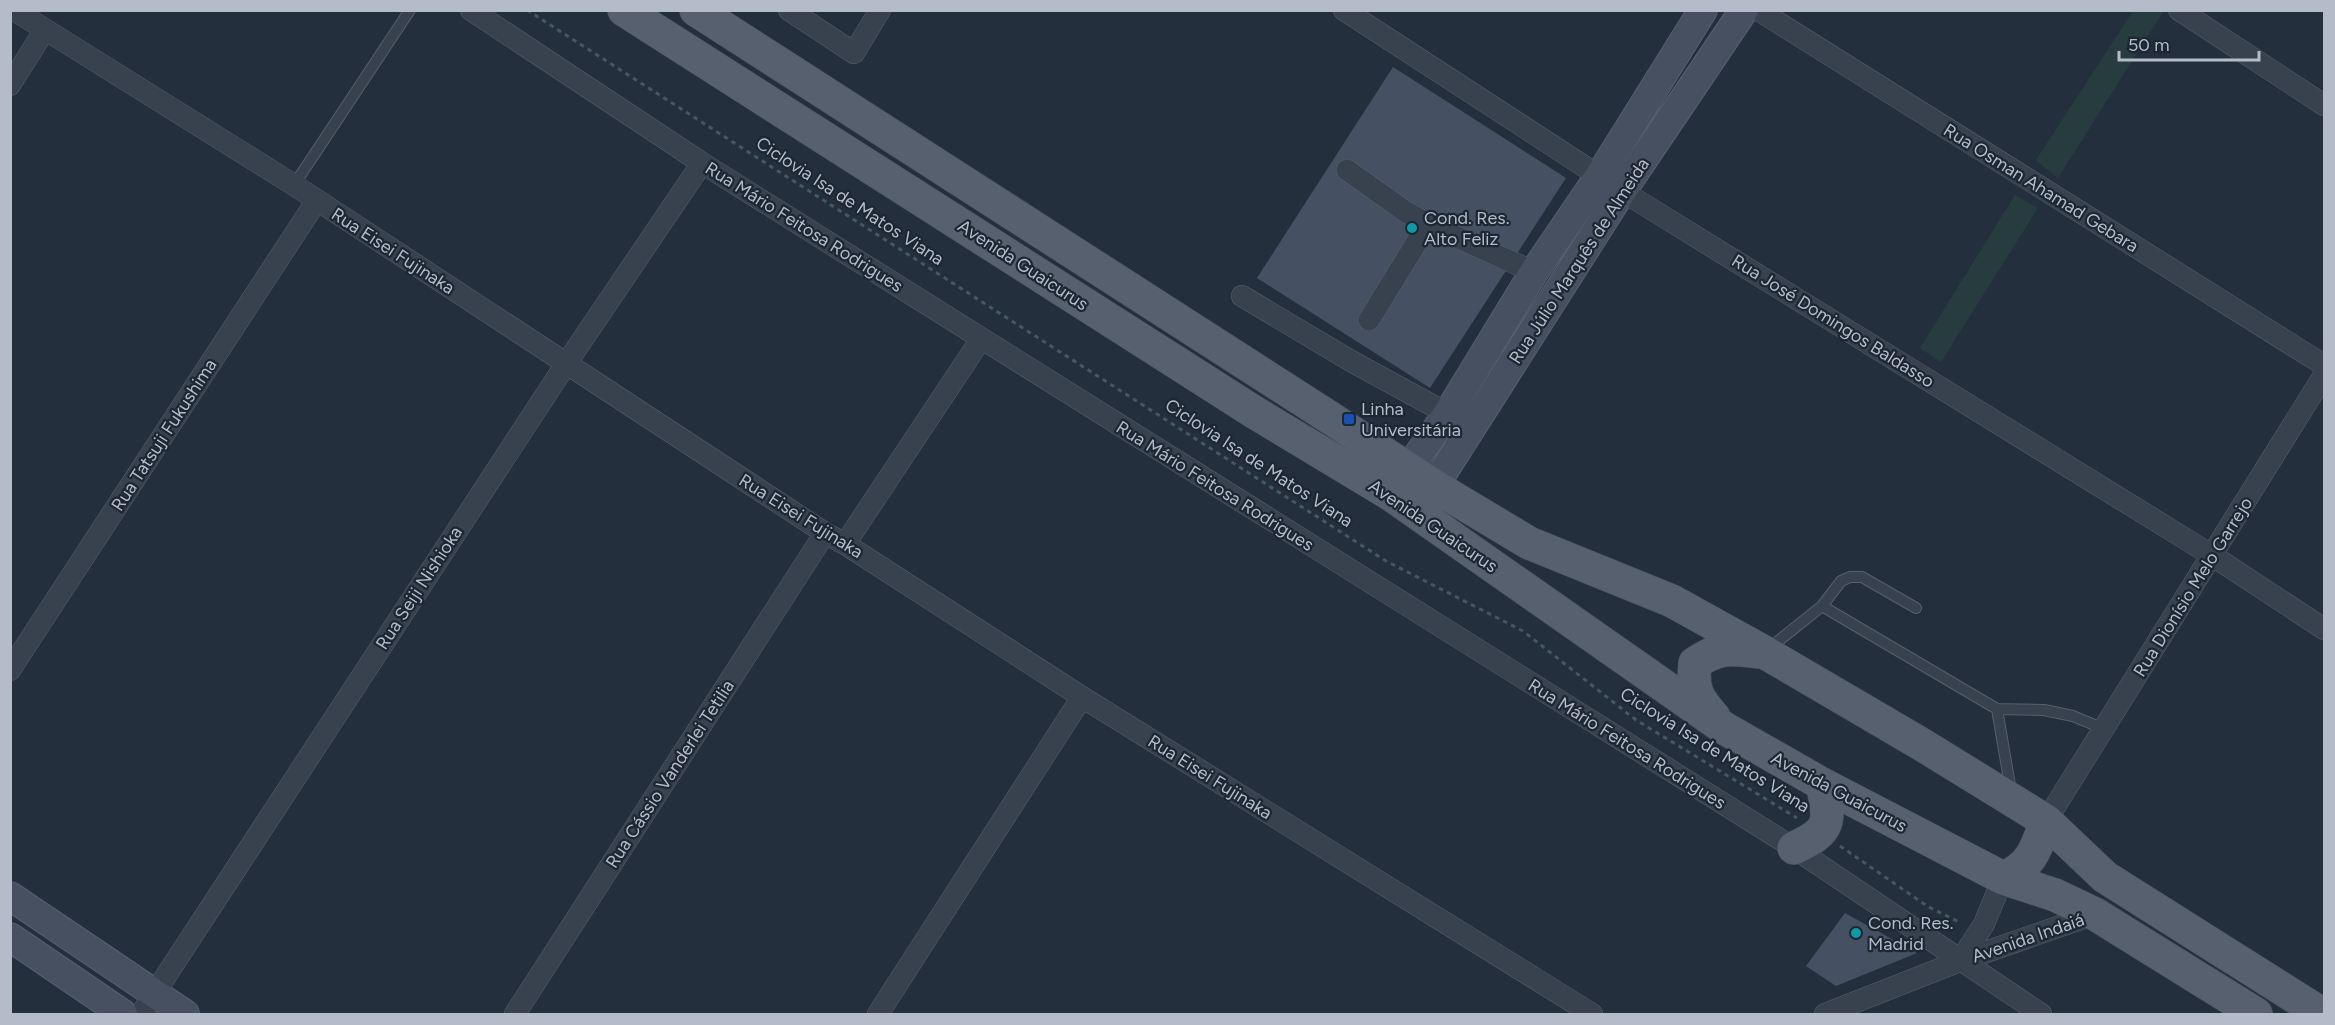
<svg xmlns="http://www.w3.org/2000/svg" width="2335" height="1025" viewBox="0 0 2335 1025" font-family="Figtree,sans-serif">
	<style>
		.green { fill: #263c3f }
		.building { fill: #455162 }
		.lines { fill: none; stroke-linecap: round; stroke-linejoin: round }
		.lane-casing { stroke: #565f6c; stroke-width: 12 }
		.street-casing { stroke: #565f6c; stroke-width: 22 }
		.secondary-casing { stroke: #565f6c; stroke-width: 30 }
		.primary-casing { stroke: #414a57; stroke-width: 34 }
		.path { stroke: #44595c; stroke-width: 3; stroke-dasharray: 4.5 4.5; stroke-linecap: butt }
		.lane { stroke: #38414e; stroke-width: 10 }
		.street { stroke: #38414e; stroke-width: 21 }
		.secondary { stroke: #465061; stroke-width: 28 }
		.primary { stroke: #56606e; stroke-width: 33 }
		.culture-dot { fill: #0f9aa8; stroke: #1d2633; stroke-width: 2 }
		.transit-dot { fill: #1a4fb4; stroke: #1d2633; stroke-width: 2 }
		.labels { text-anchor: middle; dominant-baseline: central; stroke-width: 4.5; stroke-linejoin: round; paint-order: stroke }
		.street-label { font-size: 18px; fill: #b4bcc9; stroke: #1d2633 }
		.poi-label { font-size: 18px; fill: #b4bcc9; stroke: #1d2633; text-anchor: start }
	</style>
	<rect width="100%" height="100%" fill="#242f3e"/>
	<!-- green -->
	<path class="green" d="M2133 11 2163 12 2058 178 2036 160Z
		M2015 195 2038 208 1941 362 1920 348Z"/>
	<!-- building -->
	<path class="building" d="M1393 67 1566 178 1430 388 1257 278Z
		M1845 913 1917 953 1836 986 1806 966Z"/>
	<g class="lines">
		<!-- lane casing -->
		<g class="lane-casing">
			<path id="lane" d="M294 185 410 10
				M1822 606 1997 709 2044 710 2073 716 2104 729
				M1767 650 1822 606 1841 581 1850 577H1862L1916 608
				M1997 709 2011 791"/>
		</g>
		<!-- street casing -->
		<g class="street-casing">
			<path id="street" d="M14 10 294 185 825 533 845 544 1082 697 1592 1014
				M471 10 702 163 1794 848 2041 1014
				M789 10 854 53 880 10
				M1344 10 1622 191 2213 556 2324 629
				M1758 10 2324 365
				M2179 10 2324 105
				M10 85 44 31
				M1347 170 1406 212 1428 224 1534 272
				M1242 296 1351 361 1461 421
				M1369 320 1428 224
				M845 544 981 339
				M10 670 317 200
				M2046 821 2324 375
				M1960 961 1984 924 2003 878
				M141 1014 566 364 702 163
				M515 1014 825 533
				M878 1014 1082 697
				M1825 1014 1960 961 2095 914"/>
		</g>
		<!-- secondary casing -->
		<g class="secondary-casing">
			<path id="secondary" d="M1395 487 1448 413 1534 272 1600 175 1703 10
				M1423 504 1622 191 1744 10
				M10 896 185 1014
				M10 937 123 1014"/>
		</g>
		<!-- primary casing -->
		<g class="primary-casing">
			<path id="primary" d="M624 10 1254 412 1390 494 1724 728 1822 784 2003 878 2055 895 2095 914 2256 1014
				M696 10 1332 419 1434 486 1529 543 1672 601 1764 652 1921 744 2046 821 2105 877 2322 1014
				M1714 717C1697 698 1692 689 1695 663 1721 646 1730 649 1759 652
				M1794 848C1831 831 1831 822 1822 784
				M2003 878C2032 866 2036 849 2046 821"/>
		</g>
		<!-- path -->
		<path class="path" d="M527 10 1386 561 1523 631 1636 720 1797 818
			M1840 846 1927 906 1961 923"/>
		<!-- lane -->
		<use href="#lane" class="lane"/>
		<!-- street -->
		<use href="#street" class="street"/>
		<!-- secondary -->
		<use href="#secondary" class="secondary"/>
		<!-- primary -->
		<use href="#primary" class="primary"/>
	</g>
	<!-- markers -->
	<g class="culture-dot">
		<circle cx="1412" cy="228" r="6"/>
		<circle cx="1856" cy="933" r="6"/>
	</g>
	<rect class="transit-dot" x="1343" y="413" width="12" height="12" rx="3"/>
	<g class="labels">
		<!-- street labels -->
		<g class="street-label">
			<text transform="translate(2041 188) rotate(32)">Rua Osman Ahamad Gebara</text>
			<text transform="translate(850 201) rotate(33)">Ciclovia Isa de Matos Viana</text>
			<text transform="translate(804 227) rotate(32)">Rua Mário Feitosa Rodrigues</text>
			<text transform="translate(393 251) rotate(33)">Rua Eisei Fujinaka</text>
			<text transform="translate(1579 261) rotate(-57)">Rua Júlio Marquês de Almeida</text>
			<text transform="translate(1023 265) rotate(33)">Avenida Guaicurus</text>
			<text transform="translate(1833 321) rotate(32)">Rua José Domingos Baldasso</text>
			<text transform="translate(164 435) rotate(-57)">Rua Tatsuji Fukushima</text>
			<text transform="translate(1259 463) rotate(33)">Ciclovia Isa de Matos Viana</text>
			<text transform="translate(1215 486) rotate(32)">Rua Mário Feitosa Rodrigues</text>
			<text transform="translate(801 516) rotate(32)">Rua Eisei Fujinaka</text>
			<text transform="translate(1433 526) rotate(34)">Avenida Guaicurus</text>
			<text transform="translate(2193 587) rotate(-58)">Rua Dionísio Melo Garrejo</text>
			<text transform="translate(419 588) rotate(-57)">Rua Seiji Nishioka</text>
			<text transform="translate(1627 744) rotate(32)">Rua Mário Feitosa Rodrigues</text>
			<text transform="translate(1715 750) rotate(32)">Ciclovia Isa de Matos Viana</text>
			<text transform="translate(670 774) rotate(-57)">Rua Cássio Vanderlei Tetilia</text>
			<text transform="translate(1210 777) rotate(32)">Rua Eisei Fujinaka</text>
			<text transform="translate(1839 792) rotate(28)">Avenida Guaicurus</text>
			<text transform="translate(2028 938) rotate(-19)">Avenida Indaiá</text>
		</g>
		<!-- poi labels -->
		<g class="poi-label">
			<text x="1424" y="218">Cond. Res.<tspan x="1424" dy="21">Alto Feliz</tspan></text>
			<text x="1361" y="409">Linha<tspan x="1361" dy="21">Universitária</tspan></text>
			<text x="1868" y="923">Cond. Res.<tspan x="1868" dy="21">Madrid</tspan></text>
		</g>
	</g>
	<!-- border -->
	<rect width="2335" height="1025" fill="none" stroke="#b4bcc9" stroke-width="24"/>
	<!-- scale -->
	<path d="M2119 51v9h140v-9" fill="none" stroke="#b4bcc9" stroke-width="3"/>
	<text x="2128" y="51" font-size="18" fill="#b4bcc9" stroke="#1d2633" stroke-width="4.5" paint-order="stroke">50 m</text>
</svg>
